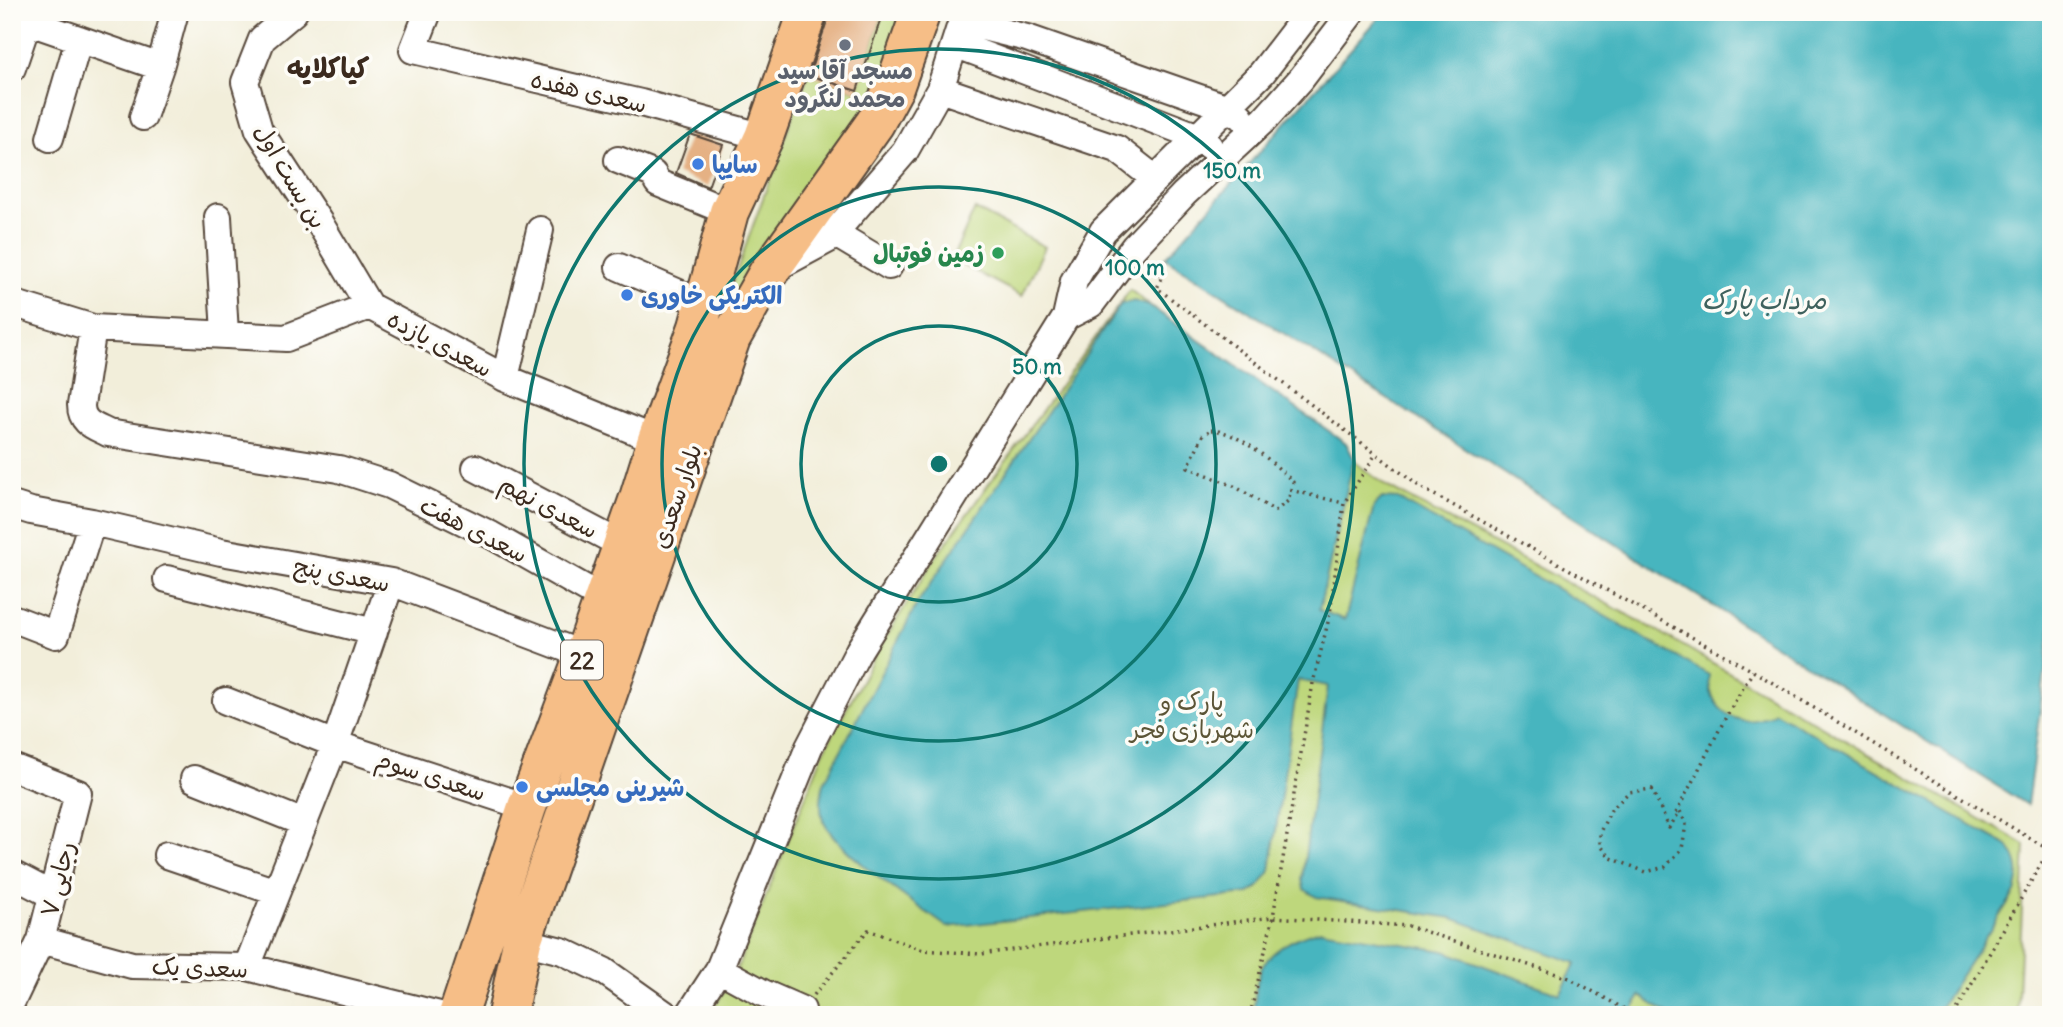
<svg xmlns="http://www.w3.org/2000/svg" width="2063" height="1027" viewBox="0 0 2063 1027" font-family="Delius,'Playpen Sans Arabic',sans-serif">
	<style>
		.green { fill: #bed77c; stroke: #7c804d; stroke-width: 2 }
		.water { fill: #46b5bf; stroke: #40706e; stroke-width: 2 }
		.building { fill: #e5b184 }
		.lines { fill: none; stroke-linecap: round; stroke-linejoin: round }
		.minor-casing { stroke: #56473a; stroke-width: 30 }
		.highway-casing { stroke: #56473a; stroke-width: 42 }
		.path { stroke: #56473a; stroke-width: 3.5; stroke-dasharray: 2 5; stroke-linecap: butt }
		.minor { stroke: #fff; stroke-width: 26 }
		.highway { stroke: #f6be87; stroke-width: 38 }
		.ring { fill: none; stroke: #0f766e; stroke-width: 3.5 }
		.worship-dot { fill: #6b7280; stroke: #fdfcf7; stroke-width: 2.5 }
		.shop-dot { fill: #3f7fe0; stroke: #fdfcf7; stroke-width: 2.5 }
		.leisure-dot { fill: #2e9e5b; stroke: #fdfcf7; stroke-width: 2.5 }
		.labels { text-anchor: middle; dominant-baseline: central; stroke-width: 7; stroke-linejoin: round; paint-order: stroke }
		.shield { fill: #fdfcf7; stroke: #75695f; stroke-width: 2 }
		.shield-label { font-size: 23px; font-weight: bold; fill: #3b2a1e }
		.worship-label { font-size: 24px; font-weight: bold; fill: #5b616d; stroke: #fdfcf7 }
		.street-label { font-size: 24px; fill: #3b2a1e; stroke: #fdfcf7 }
		.shop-label { font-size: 24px; font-weight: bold; fill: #366cbe; stroke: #fdfcf7; text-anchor: start }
		.leisure-label { font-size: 24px; font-weight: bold; fill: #27864d; stroke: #fdfcf7; text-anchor: end }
		.park-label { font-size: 24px; fill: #5c5536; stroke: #fdfcf7 }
		.water-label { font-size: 26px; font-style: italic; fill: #3f625e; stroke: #fdfcf7 }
		.quarter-label { font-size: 28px; font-weight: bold; fill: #3b2a1e; stroke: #fdfcf7 }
		.centre { fill: #0f766e; stroke: #fdfcf7; stroke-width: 3.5 }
		.ring-label { font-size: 21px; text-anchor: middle; font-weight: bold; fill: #0f766e; stroke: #fdfcf7; stroke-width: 7; stroke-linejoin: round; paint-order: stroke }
	</style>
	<rect width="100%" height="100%" fill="#fdfcf7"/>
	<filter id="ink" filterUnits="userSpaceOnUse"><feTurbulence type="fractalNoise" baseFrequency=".0143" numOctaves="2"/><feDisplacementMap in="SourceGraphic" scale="14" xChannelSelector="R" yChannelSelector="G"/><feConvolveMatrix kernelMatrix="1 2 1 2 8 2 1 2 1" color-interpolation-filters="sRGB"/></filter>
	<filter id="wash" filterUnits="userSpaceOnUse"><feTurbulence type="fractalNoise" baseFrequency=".00686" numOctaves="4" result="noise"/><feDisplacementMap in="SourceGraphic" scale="28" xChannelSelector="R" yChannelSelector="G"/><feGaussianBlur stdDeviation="1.57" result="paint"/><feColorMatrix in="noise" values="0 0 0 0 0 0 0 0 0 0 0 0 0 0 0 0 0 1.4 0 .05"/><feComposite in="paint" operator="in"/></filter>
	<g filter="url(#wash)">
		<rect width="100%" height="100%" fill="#f2eeda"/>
		<!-- green -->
		<path class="green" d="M883 12H909L886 79 718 322 808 74 857 91Z
			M975 209 1045 247 1022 296 952 259Z
			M1130 290 1386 486 1658 631 2025 845 2017 1015H709L734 976 823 753 876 653 935 558Z"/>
		<!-- water -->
		<path class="water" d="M1384 12H2051V629L2027 805 1165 258Z
			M1134 301 1150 306 1346 443 1354 459 1319 610 1345 620 1374 506 1382 498 1398 499 1709 675C1707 713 1744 733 1775 712L2008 846C2019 860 2021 874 2015 892L1935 1015H1670L1640 996 1630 1015H1253C1255 1002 1255 988 1259 975 1267 949 1298 936 1321 930L1444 951 1560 994 1576 963 1452 918 1316 897 1304 889 1302 879 1328 686 1298 680 1270 871 1261 885 1248 894 947 927C917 905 836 852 823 820 819 808 821 795 824 783L918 602 1121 304Z"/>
		<g id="blocks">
			<!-- building -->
			<path class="building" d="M830 12H883L857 91 809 75Z
				M690 134 723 145 708 187 676 173Z"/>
		</g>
	</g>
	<g filter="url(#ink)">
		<use href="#blocks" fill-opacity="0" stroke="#56473a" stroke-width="2"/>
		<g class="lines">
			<!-- minor casing -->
			<g class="minor-casing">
				<path id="minor" d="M294 12 262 39 245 82 259 130 319 222 369 306
					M428 12 413 50 641 103 764 137
					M1309 12 1262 73 1103 231 1074 281 1066 317 1091 304 1134 247 1184 194 1265 119 1301 79 1352 12
					M12 16 160 67
					M962 22 1027 38 1228 108 1240 116
					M955 44 1196 136 1209 146
					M12 68 31 12
					M940 89 960 27
					M143 117 160 67 175 12
					M50 138 79 39
					M618 160 653 174 658 183 729 212
					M218 217 225 333
					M834 233 889 266
					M619 267 704 304
					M775 268 829 239 905 151 940 89 1117 149 1154 178
					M12 303 93 328 286 338 369 306 505 378 657 440
					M93 328 81 405C81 423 94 426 108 433L339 469 389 485 491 535 604 599
					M505 378 540 230
					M476 468 622 545
					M12 505 31 511 92 522 221 552 391 582 584 655
					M167 579 374 632
					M12 618 56 635 92 522
					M226 701 335 744 527 807
					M12 767 78 793 41 940 12 1001
					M194 779 304 823
					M167 855 276 892
					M12 874 52 895
					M41 940 132 965 247 967 440 1015
					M522 941 562 951 604 971 666 1015
					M247 967 335 744 391 582
					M719 969 763 993 802 1010
					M689 1015 719 969 809 747 859 650 1066 317"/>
			</g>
			<!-- highway casing -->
			<g class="highway-casing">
				<path id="highway" d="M458 1015 527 807 584 655 639 498 657 440 698 327 729 212 764 137 808 12
					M507 1015 522 941 731 338 768 273 875 123 894 88 921 12"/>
			</g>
			<!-- path -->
			<path class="path" d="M1148 266 1163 276 1157 288 1420 487 1753 671 2051 851
				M1211 430C1238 431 1274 463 1293 482L1288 501 1275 511 1236 487 1188 467 1203 435Z
				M1290 490 1343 503
				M1652 789 1669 828 1680 811 1686 824 1682 849 1665 867 1646 872 1611 858 1600 845V832L1611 810 1629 792Z
				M1676 813 1727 715 1753 671
				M814 995 868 930 923 950 980 954 1273 917 1408 926 1569 978 1635 1015
				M1250 1015 1273 917 1313 683 1330 614 1344 503 1376 454
				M1954 1015 2049 850"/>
			<!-- minor -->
			<use href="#minor" class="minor"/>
			<!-- highway -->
			<use href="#highway" class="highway"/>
		</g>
	</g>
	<!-- distance rings -->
	<g class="ring">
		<circle cx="939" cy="464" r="138"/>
		<circle cx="939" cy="464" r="277"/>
		<circle cx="939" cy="464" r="415"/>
	</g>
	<!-- markers -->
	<circle class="worship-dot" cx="845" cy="45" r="7"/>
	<g class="shop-dot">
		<circle cx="698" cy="164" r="7"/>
		<circle cx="627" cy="295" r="7"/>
		<circle cx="522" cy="787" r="7"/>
	</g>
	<circle class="leisure-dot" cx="998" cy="253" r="7"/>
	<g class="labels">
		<!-- shield labels -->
		<rect class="shield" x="561" y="640.5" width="42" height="39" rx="5"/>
		<g class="shield-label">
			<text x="582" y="660">22</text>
		</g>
		<!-- worship labels -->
		<g class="worship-label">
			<text x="845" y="70">مسجد آقا سید<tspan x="845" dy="28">محمد لنگرود</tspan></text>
		</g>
		<!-- street labels -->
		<g class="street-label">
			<text transform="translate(589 91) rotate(13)">سعدی هفده</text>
			<text transform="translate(291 176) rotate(59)">بن بست اول</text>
			<text transform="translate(440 343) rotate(28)">سعدی یازده</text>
			<text transform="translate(676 496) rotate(-71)">بلوار سعدی</text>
			<text transform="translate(549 506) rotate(28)">سعدی نهم</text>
			<text transform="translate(474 529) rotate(27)">سعدی هفت</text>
			<text transform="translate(342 574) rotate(11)">سعدی پنج</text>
			<text transform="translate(431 775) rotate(18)">سعدی سوم</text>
			<text transform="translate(57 879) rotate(-76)">رجایی ۷</text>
			<text transform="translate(200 967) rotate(2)">سعدی یک</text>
		</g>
		<!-- shop labels -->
		<g class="shop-label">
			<text x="712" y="164">سایپا</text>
			<text x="641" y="295">الکتریکی خاوری</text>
			<text x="536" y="787">شیرینی مجلسی</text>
		</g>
		<!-- leisure labels -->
		<g class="leisure-label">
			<text x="984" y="253">زمین فوتبال</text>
		</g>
		<!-- park labels -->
		<g class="park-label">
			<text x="1192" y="701">پارک و<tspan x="1192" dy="28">شهربازی فجر</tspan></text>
		</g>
		<!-- water labels -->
		<g class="water-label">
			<text x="1764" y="299">مرداب پارک</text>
		</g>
		<!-- quarter labels -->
		<g class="quarter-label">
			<text x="328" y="68">کیاکلایه</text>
		</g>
	</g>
	<circle cx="939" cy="464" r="10" class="centre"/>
	<g class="ring-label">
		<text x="1232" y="178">150 m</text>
		<text x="1135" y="275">100 m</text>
		<text x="1037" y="374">50 m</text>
	</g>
	<!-- margin -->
	<rect width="2063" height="1027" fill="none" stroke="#fdfcf7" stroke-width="42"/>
</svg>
